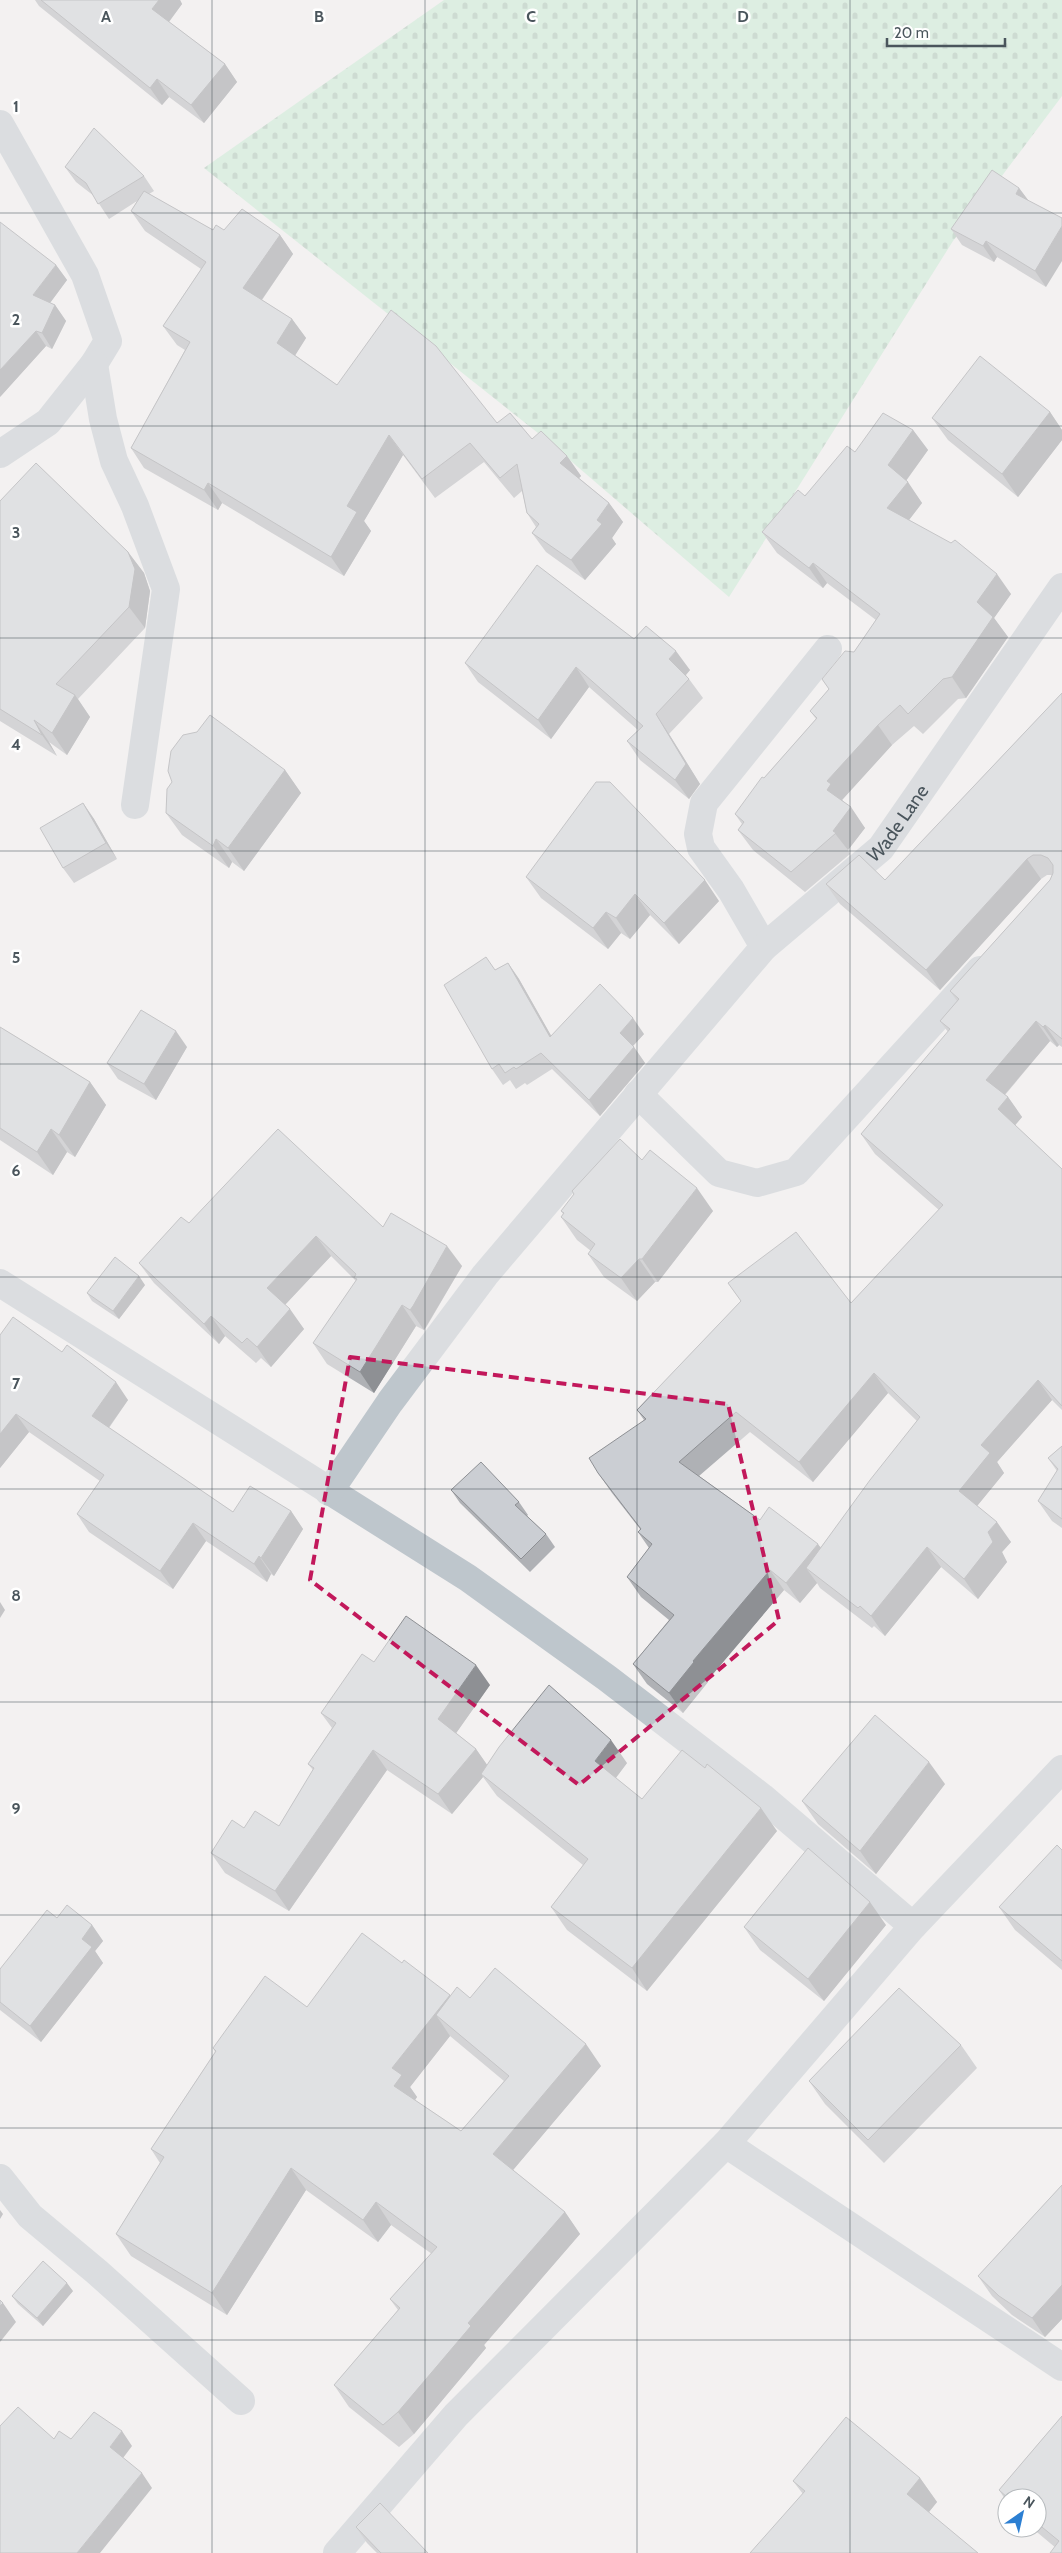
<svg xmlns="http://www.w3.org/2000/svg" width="1062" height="2553" viewBox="0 0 1062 2553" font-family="Cabin,sans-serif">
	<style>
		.cemetery { fill: url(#cemetery-stones) }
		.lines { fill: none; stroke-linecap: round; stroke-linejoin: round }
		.minor { stroke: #bec6cc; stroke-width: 28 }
		.wall { fill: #afb1b5; fill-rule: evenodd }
		.shaded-wall { fill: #8e9094 }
		.building { fill: #cbced3; stroke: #8e9094 }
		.marked { fill: none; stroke: #c2185b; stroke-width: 4; stroke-dasharray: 10 6; stroke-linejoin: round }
		.grid { fill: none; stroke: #4a555c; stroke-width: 1; stroke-opacity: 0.55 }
		.labels { text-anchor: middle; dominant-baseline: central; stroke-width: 5; stroke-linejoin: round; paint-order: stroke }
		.street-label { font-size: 19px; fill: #4a555c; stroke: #fff }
		.grid-label { font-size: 16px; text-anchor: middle; font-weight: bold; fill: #4a555c; stroke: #fff; stroke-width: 5; stroke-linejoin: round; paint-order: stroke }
	</style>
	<defs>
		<pattern id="cemetery-stones" width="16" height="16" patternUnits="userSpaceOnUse" patternTransform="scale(1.25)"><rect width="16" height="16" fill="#c4ebd1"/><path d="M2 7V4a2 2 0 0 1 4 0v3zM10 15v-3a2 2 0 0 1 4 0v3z" fill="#a1c1ad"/></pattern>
	</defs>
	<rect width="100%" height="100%" fill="#f3f1f1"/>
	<!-- cemetery -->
	<path class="cemetery" d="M444 0H1062V96L953 241 729 597 543 437 204 168Z"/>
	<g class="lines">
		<!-- minor -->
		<g class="minor">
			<path d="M0 124 85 275 108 341 94 364 48 422 0 454"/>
			<path d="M94 364 103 419 114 461 135 506 166 589 135 805"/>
			<path d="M764 947 731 890 701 848 698 834 704 803 828 649"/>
			<path d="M638 1094 719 1173 757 1183 796 1172 980 970"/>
			<path d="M0 1283 468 1578 607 1678 762 1797 913 1926"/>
			<path id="s1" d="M329 1492 390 1402 485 1275 764 947 881 848 1062 587"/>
			<path d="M726 2144 1062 2367"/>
			<path d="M0 2178 30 2216 97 2272 241 2401"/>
			<path d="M337 2553 456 2415 726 2144 913 1926 1062 1769"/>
		</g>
	</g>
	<!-- wall -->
	<path class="wall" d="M35 0H180L182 4 169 22 225 64 237 82 204 123 169 97 162 105 39 6Z
		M65 167 144 176 154 191 149 194 213 230H224L280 235 293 254 262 300 292 319 306 338 295 355 337 385 497 423 532 439 567 456 581 476 579 478 609 503 623 522 612 538 616 544 585 580 546 552 532 533 536 527 527 513 522 491 514 498 484 462 435 498 403 455 364 521 371 531 344 576 222 503 218 510 144 468 131 448 185 350 177 345 163 326 201 269 145 231 131 211 137 201 109 219 94 196 76 182Z
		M1019 188 1028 200 1046 287 997 257 994 262 962 245 951 229Z
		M56 265 67 280 50 303 55 305 66 321 52 349 46 346 0 397Z
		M1050 412 1062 430V440L1018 497 948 440 932 418Z
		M913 430 928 450 906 481 922 503 909 520 1011 594 994 618 1008 637 966 698 958 699 923 734 914 726 892 745 842 800 865 828 848 850 850 854 805 892 753 850 738 830 742 824 735 814 764 778 816 719 810 711 829 689 822 679 854 652 876 620 827 583 823 588 777 553 762 532 855 452Z
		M0 501 128 552 144 573 150 591 145 628 78 699 90 717 67 755 49 742 57 756 0 721Z
		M634 639 690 670 686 675 689 679 703 698 669 734 700 784 689 799 640 760 627 741 638 730 589 687 551 739 478 682 465 663Z
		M1062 693V1047L1059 1045 1057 1047 1050 1041 1005 1095 1008 1097 1022 1117 1015 1125 1062 1169V1410L1052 1400 997 1462 1004 1473 977 1506 1011 1542 1002 1552 1007 1562 978 1599 941 1567 885 1636 874 1626 872 1628 820 1588 817 1583 800 1603 784 1590 707 1681 708 1682 683 1713 647 1684 633 1664 669 1620 641 1597 627 1577 649 1548 638 1532 640 1529 612 1493 598 1473 644 1420 637 1410 741 1301 728 1283 851 1303 939 1210 875 1154 861 1134 948 1032 940 1021 957 1001 950 991 1050 880 1052 875H1047L1041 879 940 990 840 904 826 884 885 880ZM888 1393 917 1421 821 1547 760 1520 699 1476 750 1432 813 1482Z
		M285 770 301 793 244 871 232 862 229 868 182 835 166 813 172 782Z
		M83 803 94 819 117 859 74 883 63 868Z
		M526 877 719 901 679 944 650 915 630 939 621 933 608 949 541 898Z
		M508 963 519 979 551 1036 644 1034 633 1046 645 1063 600 1116 552 1069 527 1085 525 1083 516 1089 510 1080 503 1085 492 1069 495 970Z
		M0 1027 90 1082 106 1105 75 1157 67 1152 53 1175 0 1140Z
		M187 1047 156 1100 118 1079 107 1063Z
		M642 1160 713 1211 658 1282H655L637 1301 604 1277 588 1254 591 1251 577 1240 561 1217 563 1214 561 1211Z
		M189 1223 383 1227 462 1266 427 1326 424 1330 416 1326 374 1393 327 1364 313 1343 356 1281 331 1256 285 1305 304 1329 271 1367 261 1358 256 1363 225 1336 219 1344 154 1283 139 1263Z
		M145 1285 119 1319 92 1301 87 1293Z
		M0 1335 128 1400 109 1428 233 1512 291 1511 303 1529 274 1576 271 1574 267 1582 206 1541 173 1589 89 1532 77 1514 100 1481 29 1432 0 1468Z
		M1062 1446V1528L1052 1521 1038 1501 1057 1471 1048 1458Z
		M451 1490 519 1502 528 1515 527 1516 546 1534 555 1547 530 1572 460 1503Z
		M374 1662 490 1685 456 1733 476 1749 487 1765 627 1763 616 1778 642 1799 777 1831 647 1991 567 1930 551 1907 583 1865 497 1796 483 1777 452 1814 387 1770 289 1911 225 1873 211 1853 244 1828 279 1826 313 1770 308 1764 332 1728 321 1713Z
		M945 1784 876 1874 818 1824 802 1801Z
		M1062 1850V1970L1015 1930 999 1907Z
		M57 1918 92 1925 103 1941 95 1951 103 1963 41 2042 0 2010V1969Z
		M886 1925 824 2001 760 1950 744 1927Z
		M402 1963 450 1996 470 1998 601 2066 513 2170 565 2212 580 2234 484 2345 486 2348 414 2434 399 2447 349 2407 334 2385 398 2310 390 2299 432 2254 391 2225 378 2242 306 2190 227 2315 131 2256 116 2234 160 2163 151 2149 215 2052 213 2048 307 2007ZM450 2036 504 2081 461 2131 415 2100 417 2097 410 2087Z
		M961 2045 977 2068 884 2163 825 2104 809 2081Z
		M1062 2185V2319L1045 2337 1012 2315 992 2296 978 2276Z
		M73 2291 43 2326 18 2304 12 2296Z
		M1062 2416V2553L1032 2528H1037V2498H1007V2502L999 2490Z
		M920 2478 937 2502 929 2512 803 2494 793 2481Z
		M356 2527 428 2553H377L367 2543Z"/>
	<!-- shaded-wall -->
	<path class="shaded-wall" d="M159 0H180L182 4 165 27 152 9Z
		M225 64 237 82 204 123 191 105Z
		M157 79 169 97 162 105 150 88Z
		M1019 188 1031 204 1016 194Z
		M1062 226V261L1046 287 1035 271Z
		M280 235 293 254 256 308 243 288Z
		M986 241 997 257 994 262 983 246Z
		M56 265 67 280 44 311 33 295Z
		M55 305 66 321 52 349 42 333Z
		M292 319 306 338 291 362 277 343Z
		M36 331 46 346 0 397V370Z
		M1050 412 1062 430V440L1018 497 1002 474Z
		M913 430 928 450 902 486 888 465Z
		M389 435 403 455 364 521 371 531 344 576 331 557 347 506Z
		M567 456 581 476 574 483 560 463Z
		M908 482 922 503 902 529 887 508Z
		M208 483 222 503 218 510 204 490Z
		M609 503 623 522 612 538 616 544 585 580 571 560 597 520Z
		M128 552 144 573 150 591 145 628 129 607Z
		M813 563 827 583 823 588 809 568Z
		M997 574 1011 594 994 618 1008 637 966 698 952 677 977 602Z
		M676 651 690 670 683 678 669 659Z
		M576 667 589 687 551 739 538 720Z
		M75 695 90 717 67 755 52 733Z
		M656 714 669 734 700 784 689 799 675 780Z
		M34 720 49 742 57 756 42 735Z
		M878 725 892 745 842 800 845 804 827 790V781Z
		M285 770 301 793 244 871 228 848Z
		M83 803 94 819 117 859 106 843Z
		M851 807 865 828 848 850 833 831Z
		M216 839 232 862 229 868 213 846Z
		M1027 859 1041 879 940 990 926 970Z
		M705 880 719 901 679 944 664 923Z
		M635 894 650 915 630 939 616 918Z
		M606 912 621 933 608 949 593 928Z
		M508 963 519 979 561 1053 550 1037Z
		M633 1018 644 1034 631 1048 620 1033Z
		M1036 1021 1050 1041 1000 1100 986 1080Z
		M1045 1025 1059 1045 1057 1047 1043 1027Z
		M176 1031 187 1047 156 1100 144 1084Z
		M634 1047 645 1063 600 1116 589 1100Z
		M90 1082 106 1105 75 1157 59 1135Z
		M1008 1097 1022 1117 1012 1129 998 1109Z
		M51 1129 67 1152 53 1175 37 1152Z
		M697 1188 713 1211 658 1282 642 1259Z
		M316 1236 331 1256 281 1309 267 1288Z
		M447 1246 462 1266 424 1330 410 1310Z
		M639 1259 655 1282 637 1301 621 1278Z
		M139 1276 145 1285 119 1319 113 1311Z
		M402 1305 416 1326 374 1393 360 1372Z
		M290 1309 304 1329 271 1367 257 1347Z
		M211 1316 225 1336 219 1344 204 1324Z
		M874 1373 888 1393 813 1482 799 1462Z
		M1038 1380 1052 1400 997 1462 1004 1473 973 1511 959 1491 981 1445Z
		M116 1382 128 1400 104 1434 92 1416Z
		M16 1414 29 1432 0 1468V1434Z
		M291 1511 303 1529 274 1576 261 1558Z
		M997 1522 1011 1542 1002 1552 1007 1562 978 1599 964 1579 988 1532Z
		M193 1523 206 1541 173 1589 160 1571Z
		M818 1544 832 1564 806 1568 817 1583 800 1603 786 1583Z
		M927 1547 941 1567 885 1636 871 1616Z
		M259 1556 271 1574 267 1582 254 1564Z
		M770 1570 784 1590 707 1681 708 1682 683 1713 669 1693 693 1661Z
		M0 1602 5 1610 0 1618Z
		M476 1665 490 1685 452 1739 438 1719Z
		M611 1740 627 1763 611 1784 595 1761Z
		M476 1749 490 1769 481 1774 483 1777 452 1814 438 1794Z
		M373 1750 387 1770 289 1911 275 1891Z
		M929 1762 945 1784 876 1874 860 1851Z
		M761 1808 777 1831 647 1991 632 1968Z
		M870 1902 886 1925 824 2001 808 1979Z
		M92 1925 103 1941 95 1951 103 1963 41 2042 30 2026 82 1939Z
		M450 1995 465 2017 436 2015 450 2036 410 2087 417 2097 409 2109 394 2086 392 2068Z
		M586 2044 601 2066 508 2176 493 2154Z
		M291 2168 306 2190 227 2315 212 2293Z
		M376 2202 391 2225 378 2242 363 2220Z
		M0 2210 3 2214 0 2219Z
		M565 2212 580 2234 484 2345 486 2348 414 2434 398 2412 468 2323Z
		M67 2283 73 2291 43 2326 37 2318Z
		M1062 2285V2319L1045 2337 1032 2318Z
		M3 2303 16 2322 0 2342V2306Z
		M122 2431 132 2446 120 2462 110 2447Z
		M142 2473 152 2488 100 2553H77Z
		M920 2478 937 2502 924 2518 907 2494Z"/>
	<!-- building -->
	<path class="building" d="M41 0H159L152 9 225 64 191 105 157 79 150 88Z
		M94 128 144 176 98 204 86 183 65 167Z
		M992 170 1019 188 1016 194 1062 218V226L1035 271 986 241 983 246 951 229Z
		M144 191 213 230 216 225 224 230 242 209 280 235 243 288 292 319 277 343 337 385 391 310 436 346 497 423 510 413 532 439 541 431 567 456 560 463 609 503 597 520 602 524 571 560 532 533 539 524 527 513 517 464 500 478 470 443 422 479 389 435 347 506 357 512 331 557 208 483 204 490 131 448 190 342 163 326 206 262 131 211Z
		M0 222 56 265 33 295 55 305 42 333 36 331 0 370Z
		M980 356 1050 412 1002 474 932 418Z
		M883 413 913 430 888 465 908 482 887 508 951 543 955 540 997 574 977 602 993 617 952 677 943 679 908 714 900 705 878 725 827 781 831 784 827 790 851 807 833 831 836 833 791 872 738 830 744 822 735 814 762 777 764 778 817 718 810 711 829 689 822 679 845 651 854 652 880 614 813 563 809 568 762 532 798 490 805 496 847 446 855 452Z
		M36 463 128 552 135 569 129 607 56 684 75 695 52 733 34 720 42 735 0 709V501Z
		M537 565 634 639 646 626 676 651 669 659 689 679 656 714 686 764 675 780 627 741 643 726 576 667 538 720 465 663Z
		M1062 693V1039L1045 1025 1043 1027 1036 1021 986 1080 1008 1097 998 1109 1062 1169V1406L1038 1380 981 1445 990 1453 959 1491 997 1522 988 1532 993 1542 964 1579 927 1547 871 1616 860 1606 858 1608 806 1568 870 1480 920 1417 874 1373 799 1462 736 1412 679 1462 760 1520 769 1507 818 1544 786 1583 770 1570 693 1661 694 1662 669 1693 633 1664 674 1615 627 1577 652 1544 638 1532 641 1529 598 1473 589 1458 646 1419 637 1410 741 1301 728 1283 796 1232 851 1303 943 1205 861 1134 950 1029 940 1021 959 999 950 991 1050 880 1053 873V865L1048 858 1041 855H1033L1027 859 926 970 826 884 859 855 885 880Z
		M210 715 285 770 228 848 216 839 213 846 166 813 167 789 172 782 168 771 171 751 183 735 197 732Z
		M596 782H610L705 880 664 923 635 894 616 918 606 912 593 928 526 877Z
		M83 803 106 843 63 868 40 828Z
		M486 957 495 970 508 963 550 1037 600 984 633 1018 620 1033 634 1047 589 1100 541 1053 516 1069 514 1067 505 1073 499 1064 492 1069 444 985Z
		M141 1010 176 1031 144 1084 107 1063Z
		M0 1027 90 1082 59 1135 51 1129 37 1152 0 1128Z
		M278 1129 383 1227 391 1213 447 1246 413 1306 410 1310 402 1305 360 1372 313 1343 357 1279 354 1278 356 1274 316 1236 267 1288 290 1309 257 1347 247 1338 242 1343 211 1316 204 1324 139 1263 181 1217 189 1223Z
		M620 1139 642 1160 650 1150 697 1188 642 1259H639L621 1278 588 1254 595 1244 561 1217 564 1213 561 1211 574 1194 572 1191Z
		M115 1257 139 1276 113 1311 87 1293Z
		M13 1317 62 1352 67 1345 116 1382 92 1416 233 1512 250 1486 291 1511 261 1558 259 1556 254 1564 193 1523 160 1571 77 1514 104 1475 16 1414 0 1434V1335Z
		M1062 1446V1519L1038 1501 1058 1469 1048 1458Z
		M481 1462 519 1502 515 1505 546 1534 521 1559 451 1490Z
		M406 1616 476 1665 438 1719 476 1749 438 1794 373 1750 275 1891 211 1853 232 1820 244 1828 255 1811 279 1826 314 1768 308 1764 336 1723 321 1713 362 1654 374 1662Z
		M549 1685 611 1740 595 1761 642 1799 682 1750 705 1768 707 1764 761 1808 632 1968 551 1907 588 1859 481 1774 499 1747Z
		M875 1715 929 1762 860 1851 802 1801Z
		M1057 1845 1062 1850V1961L999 1907Z
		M808 1848 870 1902 808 1979 744 1927Z
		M67 1905 92 1925 82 1939 92 1947 30 2026 0 2002V1969L47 1910 57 1918Z
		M362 1933 402 1963 404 1960 450 1995 392 2068 402 2075 394 2086 461 2131 509 2076 436 2015 457 1987 470 1998 495 1968 586 2044 493 2154 565 2212 468 2323 471 2326 398 2412 383 2425 334 2385 400 2308 390 2299 437 2247 376 2202 363 2220 291 2168 212 2293 116 2234 164 2157 151 2149 216 2051 213 2048 265 1976 307 2007Z
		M899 1988 961 2045 868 2140 809 2081Z
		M1062 2185V2285L1032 2318 999 2296 978 2276Z
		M43 2261 67 2283 37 2318 12 2296Z
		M0 2300 3 2303 0 2306Z
		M18 2407 54 2439 59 2431 71 2439 94 2412 122 2431 110 2447 142 2473 77 2553H0V2426Z
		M1062 2416V2553H1050L1059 2541 1037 2523V2498H1008L999 2490Z
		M846 2417 920 2478 907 2494 978 2553H750L805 2491 793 2481Z
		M380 2503 428 2553H381L356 2527Z"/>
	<!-- marked area -->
	<path d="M0 0H1062V2553H0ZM350 1357 728 1404 779 1620 579 1785 310 1580Z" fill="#f3f1f1" fill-opacity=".55" fill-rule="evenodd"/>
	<path class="marked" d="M350 1357 728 1404 779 1620 579 1785 310 1580Z"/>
	<!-- grid -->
	<path class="grid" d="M212 0V2553M425 0V2553M637 0V2553M850 0V2553M0 213H1062M0 426H1062M0 638H1062M0 851H1062M0 1064H1062M0 1277H1062M0 1489H1062M0 1702H1062M0 1915H1062M0 2128H1062M0 2340H1062"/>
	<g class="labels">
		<!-- street labels -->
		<g class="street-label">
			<text stroke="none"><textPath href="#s1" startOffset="881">Wade Lane</textPath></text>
		</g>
	</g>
	<g class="grid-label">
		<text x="106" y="22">A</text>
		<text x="319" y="22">B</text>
		<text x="531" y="22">C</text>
		<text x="743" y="22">D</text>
		<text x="16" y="112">1</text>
		<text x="16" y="325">2</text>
		<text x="16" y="538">3</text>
		<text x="16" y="750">4</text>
		<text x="16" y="963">5</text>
		<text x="16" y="1176">6</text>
		<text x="16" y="1389">7</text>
		<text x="16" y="1601">8</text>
		<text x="16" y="1814">9</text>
	</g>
	<!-- north arrow -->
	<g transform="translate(1022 2513) rotate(34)"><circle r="24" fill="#ffffff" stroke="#b7bbbe"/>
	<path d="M0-4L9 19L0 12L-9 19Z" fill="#2c7fd2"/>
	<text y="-8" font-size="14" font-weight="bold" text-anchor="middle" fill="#4a555c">N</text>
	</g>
	<!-- scale -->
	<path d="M887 38v8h118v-8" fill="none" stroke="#4a555c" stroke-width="2.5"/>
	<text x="894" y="38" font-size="15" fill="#4a555c" stroke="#ffffff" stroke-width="4" paint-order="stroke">20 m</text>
</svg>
